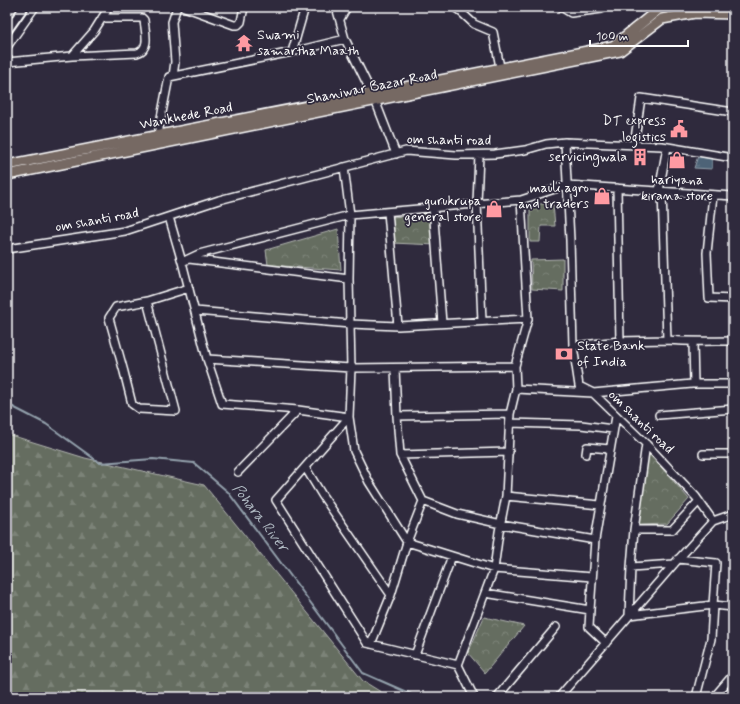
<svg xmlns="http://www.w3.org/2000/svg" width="740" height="704" viewBox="0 0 740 704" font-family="Mynerve,sans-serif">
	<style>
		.forest { fill: url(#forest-firs); stroke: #b2b6b0 }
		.park { fill: url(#park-crowns); stroke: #b2b6b0 }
		.water { fill: url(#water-ripples); stroke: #94a2ad }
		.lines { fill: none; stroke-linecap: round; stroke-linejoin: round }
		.stream { stroke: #94a2ad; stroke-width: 2 }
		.minor-casing { stroke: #fff; stroke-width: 10 }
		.major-casing { stroke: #fff; stroke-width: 12 }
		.minor { stroke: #2f2a3d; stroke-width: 7 }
		.major { stroke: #766964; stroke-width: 9 }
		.labels { text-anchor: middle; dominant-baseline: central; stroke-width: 3.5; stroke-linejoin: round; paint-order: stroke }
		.poi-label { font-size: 14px; fill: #fff; stroke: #2f2a3d; text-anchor: end }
		.street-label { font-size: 14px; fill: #fff; stroke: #2f2a3d }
		.water-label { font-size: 15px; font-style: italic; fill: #afb9c2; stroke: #2f2a3d }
	</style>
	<defs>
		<pattern id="forest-firs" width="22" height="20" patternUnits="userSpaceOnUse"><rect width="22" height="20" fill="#656d60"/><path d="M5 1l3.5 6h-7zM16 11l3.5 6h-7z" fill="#7c8378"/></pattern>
		<pattern id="park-crowns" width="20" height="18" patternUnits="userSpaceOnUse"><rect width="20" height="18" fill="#656d60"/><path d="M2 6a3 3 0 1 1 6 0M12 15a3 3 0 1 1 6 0" fill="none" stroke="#7c8378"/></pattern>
		<pattern id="water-ripples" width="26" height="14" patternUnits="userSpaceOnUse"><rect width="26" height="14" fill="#4d6477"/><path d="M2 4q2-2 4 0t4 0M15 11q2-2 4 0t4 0" fill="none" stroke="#687b8b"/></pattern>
	</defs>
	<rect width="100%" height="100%" fill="#2f2a3d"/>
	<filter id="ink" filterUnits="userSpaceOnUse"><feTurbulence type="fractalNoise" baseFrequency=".025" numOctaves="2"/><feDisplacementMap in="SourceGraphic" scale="8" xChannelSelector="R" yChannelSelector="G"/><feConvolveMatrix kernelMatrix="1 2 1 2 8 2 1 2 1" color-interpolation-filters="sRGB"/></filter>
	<g filter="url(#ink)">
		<!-- forest -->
		<path class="forest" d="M7 434 85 458 204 485 363 681 389 697H7Z"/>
		<!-- park -->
		<path class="park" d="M530 204H553L555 226H541L540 242H530Z
			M433 214 436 245 392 243 391 217Z
			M338 229 341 270 268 265 266 250Z
			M563 259V291L532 289 531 260Z
			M648 452 689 499 667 524 639 525Z
			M484 617 524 626 485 673 468 653Z"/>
		<!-- water -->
		<path class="water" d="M698 156 712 159V169L694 168Z"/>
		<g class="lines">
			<!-- stream -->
			<path class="stream" d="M7 404 46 424 100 463 153 459 194 463 228 492 363 673 411 694 414 697"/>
			<!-- minor casing -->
			<g class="minor-casing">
				<path id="minor" d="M184 7 234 25H238L241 22 244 7
					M336 7 345 39 375 100 396 154
					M454 7 461 12 474 24 493 32 501 72
					M561 7 571 13 602 9
					M340 19 347 7
					M7 31 24 7
					M7 47 35 7
					M292 52 305 7
					M72 56 137 53C151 49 145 31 144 20L142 18H102
					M7 62 72 56 94 31 109 7
					M173 76 175 62 172 22 177 7
					M159 135V128L169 77 292 52 345 39
					M565 142 662 146 733 158
					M634 145 641 98 733 112
					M479 155 477 203 482 321
					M617 188 620 341 667 340 662 192
					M659 191 667 147
					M713 195 707 253 709 298 733 299
					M521 200 567 185 733 196
					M433 207 442 323
					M388 212 398 326
					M169 217 182 262 199 254 350 215 344 167
					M7 249 125 231 219 200 406 151 456 155 495 154 525 150 546 144 565 142 570 240 573 346 579 386 593 393 646 444 696 497 713 521 733 514
					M189 259 349 279 350 324 195 311
					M182 262 207 359 222 404 298 410 238 472
					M349 279 350 215 521 200 528 319 398 326 350 324 351 368 349 417 354 451 369 482 407 542 494 569 592 577
					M147 301 116 307 109 318 124 372 132 404 139 409 176 411 147 301 189 288
					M667 340C689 342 711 341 733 341
					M693 343 694 384
					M573 346 620 341
					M207 359 351 368 515 366 516 389 510 414 506 496 499 532 494 569 485 593 590 610 595 540 616 416
					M515 366 528 319
					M395 368 397 416 510 414
					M516 389 593 393 692 384H733
					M298 410 349 417 276 500 367 643 458 665 474 697
					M659 415 733 409
					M510 423 581 425 613 429
					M646 444 634 530H672L699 501
					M586 454 587 447 610 449
					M703 454H733
					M400 455 509 452
					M305 467 322 495 391 595 407 542 423 501 400 455 397 416
					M506 496 600 505
					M423 501 457 514 501 524 595 540
					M634 530 631 567 629 615 713 605 716 563 678 559
					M631 567 674 564
					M590 610 589 627 606 643
					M371 644 391 595
					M415 655 452 556
					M458 665 485 593
					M497 697 556 627
					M559 697 674 564 713 521
					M696 697 711 639 713 605 733 607
					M714 697 733 675"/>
			</g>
			<!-- major casing -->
			<g class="major-casing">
				<path id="major" d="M7 165 613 46 659 9 672 7
					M7 175 620 51 662 19 695 13 733 14"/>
			</g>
			<!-- minor -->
			<use href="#minor" class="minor"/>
			<!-- major -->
			<use href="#major" class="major"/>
		</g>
	</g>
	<!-- icons -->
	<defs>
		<g id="temple-bare" transform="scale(1.38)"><path d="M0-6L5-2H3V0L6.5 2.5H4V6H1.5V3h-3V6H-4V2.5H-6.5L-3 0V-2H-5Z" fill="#ff9aa2" stroke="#2f2a3d" stroke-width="2.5" paint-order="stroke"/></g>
		<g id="civic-bare" transform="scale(1.38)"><path d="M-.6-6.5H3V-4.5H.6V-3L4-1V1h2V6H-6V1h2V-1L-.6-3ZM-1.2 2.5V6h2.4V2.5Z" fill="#ff9aa2" stroke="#2f2a3d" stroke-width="2.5" paint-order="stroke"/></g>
		<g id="building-bare" transform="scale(1.38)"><path d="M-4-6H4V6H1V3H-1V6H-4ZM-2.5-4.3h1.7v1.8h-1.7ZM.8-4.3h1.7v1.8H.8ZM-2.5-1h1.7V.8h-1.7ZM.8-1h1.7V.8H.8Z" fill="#ff9aa2" stroke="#2f2a3d" stroke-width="2.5" paint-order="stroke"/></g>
		<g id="shop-bare" transform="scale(1.38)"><path d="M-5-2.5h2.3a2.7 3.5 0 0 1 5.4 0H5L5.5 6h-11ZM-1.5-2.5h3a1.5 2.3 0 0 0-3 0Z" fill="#ff9aa2" stroke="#2f2a3d" stroke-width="2.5" paint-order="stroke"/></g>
		<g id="bank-bare" transform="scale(1.38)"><path d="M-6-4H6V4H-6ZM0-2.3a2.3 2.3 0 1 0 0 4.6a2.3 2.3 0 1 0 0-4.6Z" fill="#ff9aa2" stroke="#2f2a3d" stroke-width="2.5" paint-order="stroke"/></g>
	</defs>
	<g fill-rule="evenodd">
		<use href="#temple-bare" x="244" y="43"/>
		<use href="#civic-bare" x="679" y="129"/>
		<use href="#building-bare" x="640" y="157"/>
		<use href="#shop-bare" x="677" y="160"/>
		<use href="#shop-bare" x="602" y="196"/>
		<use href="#shop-bare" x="494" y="209"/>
		<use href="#bank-bare" x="564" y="354"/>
	</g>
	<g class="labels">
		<!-- poi labels -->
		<g class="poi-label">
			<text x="257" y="35" text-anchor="start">Swami<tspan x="257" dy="16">samartha Maath</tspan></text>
			<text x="666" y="121">DT express<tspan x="666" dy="16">logistics</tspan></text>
			<text x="627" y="157">servicingwala</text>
			<text x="677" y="180" text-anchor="middle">hariyana<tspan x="677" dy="16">kirana store</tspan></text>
			<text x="589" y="188">mauli agro<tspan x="589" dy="16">and traders</tspan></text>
			<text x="481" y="201">gurukrupa<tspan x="481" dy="16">general store</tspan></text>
			<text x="577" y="346" text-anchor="start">State Bank<tspan x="577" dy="16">of India</tspan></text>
		</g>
		<!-- street labels -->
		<g class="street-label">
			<text transform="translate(372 87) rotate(-11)">Shaniwar Bazar Road</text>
			<text transform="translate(186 116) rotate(-11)">Wankhede Road</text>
			<text transform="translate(449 140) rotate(1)">om shanti road</text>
			<text transform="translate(97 220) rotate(-10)">om shanti road</text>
			<text transform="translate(641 422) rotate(44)">om shanti road</text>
		</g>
		<!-- water labels -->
		<g class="water-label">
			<text transform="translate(260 518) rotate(52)">Pohara River</text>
		</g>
	</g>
	<!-- margin -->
	<rect width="740" height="704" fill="none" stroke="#2f2a3d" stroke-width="24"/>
	<rect x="12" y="12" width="716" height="680" fill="none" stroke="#fff" stroke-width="1.5" filter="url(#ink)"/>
	<!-- scale -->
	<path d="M590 40v6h98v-6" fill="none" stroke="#ffffff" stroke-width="2"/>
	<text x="596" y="40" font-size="12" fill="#ffffff" stroke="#2f2a3d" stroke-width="3" paint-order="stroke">100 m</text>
</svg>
